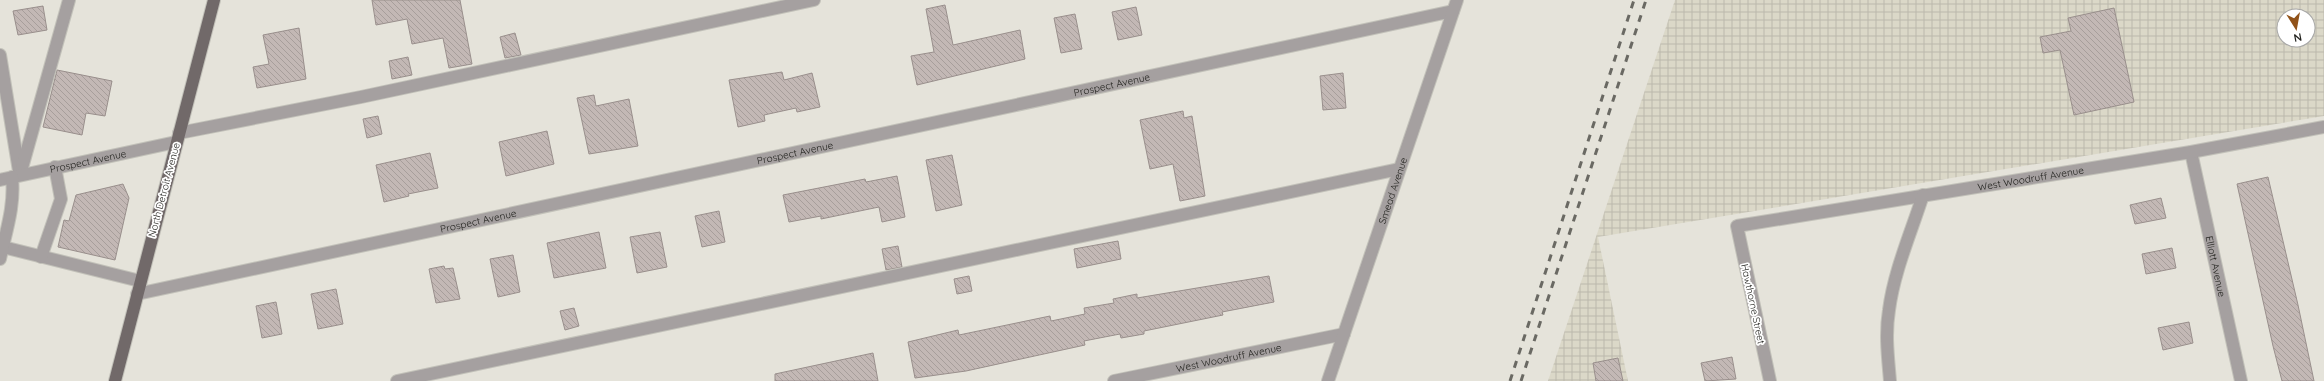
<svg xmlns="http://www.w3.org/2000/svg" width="2324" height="381" viewBox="0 0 2324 381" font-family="Quicksand,sans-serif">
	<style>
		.industrial { fill: url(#industrial-grid); fill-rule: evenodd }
		.building { fill: url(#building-back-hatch); stroke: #998f8c }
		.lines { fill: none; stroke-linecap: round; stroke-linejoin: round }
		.minor-casing { stroke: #c2c1b9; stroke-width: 14 }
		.major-casing { stroke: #c2c1b9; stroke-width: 14 }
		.minor { stroke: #a5a0a0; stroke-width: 12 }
		.major { stroke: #716969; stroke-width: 12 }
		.rail { stroke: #6a6963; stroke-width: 3; stroke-dasharray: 7 7; stroke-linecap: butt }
		.labels { text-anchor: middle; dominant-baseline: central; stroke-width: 3.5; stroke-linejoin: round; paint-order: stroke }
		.street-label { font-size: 10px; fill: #242420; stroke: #fff }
	</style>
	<defs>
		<pattern id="industrial-grid" width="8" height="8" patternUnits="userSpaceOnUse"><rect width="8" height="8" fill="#dbd8c8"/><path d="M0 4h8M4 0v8" fill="none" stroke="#bcb9ac"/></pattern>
		<pattern id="building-back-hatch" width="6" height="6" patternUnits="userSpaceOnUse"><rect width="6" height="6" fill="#c3b8b5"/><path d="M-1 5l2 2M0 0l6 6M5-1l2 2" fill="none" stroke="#a79e9b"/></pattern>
	</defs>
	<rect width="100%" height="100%" fill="#e5e3da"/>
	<!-- industrial -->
	<path class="industrial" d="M1675 0H2324V116L1598 237 1628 381H1548ZM2284 16H2308V40H2284Z"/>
	<!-- building -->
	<path class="building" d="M372 0H460L472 64 449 68 443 38 412 44 407 19 376 25Z
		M945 5 953 45 1020 30 1025 59 917 85 911 56 934 52 926 9Z
		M43 6 47 30 18 35 13 11Z
		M1136 7 1142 35 1118 40 1112 12Z
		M2114 8 2134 102 2074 115 2060 50 2043 53 2040 37 2071 31 2068 18Z
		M1075 14 1082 49 1061 53 1054 18Z
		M299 28 306 79 257 88 253 67 269 64 263 35Z
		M515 33 521 55 505 58 500 37Z
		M408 57 412 75 392 79 389 61Z
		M57 70 112 81 105 116 86 113 82 135 43 127Z
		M782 72 784 80 812 73 820 107 797 112 796 108 764 115 765 121 738 127 729 80Z
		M1343 73 1346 108 1323 110 1320 76Z
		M594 95 596 106 629 99 638 146 589 154 577 98Z
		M1183 111 1184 118 1192 116 1205 196 1180 201 1173 164 1150 169 1140 120Z
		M378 116 382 134 367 138 363 119Z
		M547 131 554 164 506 176 499 142Z
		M430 153 438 188 408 194 409 196 384 202 376 165Z
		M952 155 962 205 936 211 926 160Z
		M897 176 905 217 882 222 879 207 821 219V216L789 222 783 195 865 179 866 182Z
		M2268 177 2298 305 2314 381H2282L2273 346 2237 184Z
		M123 184 129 198 115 260 58 247 64 220 69 221 76 195Z
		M2161 198 2166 218 2135 224 2130 205Z
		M719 211 725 242 702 247 695 216Z
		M599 232 606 268 554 278 547 243Z
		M660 232 667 267 637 273 630 237Z
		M1118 241 1121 259 1077 268 1074 249Z
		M898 246 902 267 886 270 882 249Z
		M2172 248 2176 268 2146 274 2142 254Z
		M513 255 520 292 498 297 490 259Z
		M444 266 445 269 453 268 460 299 436 303 429 269Z
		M969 276 972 291 957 294 954 279Z
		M1269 276 1274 302 1222 312 1223 315 1144 331V334L1121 338 1120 334 1084 341 1085 345 966 371 915 378 908 342 958 330 959 335 1050 316 1051 321 1085 314 1084 308 1114 303 1113 299 1137 294V298Z
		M336 289 343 324 318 329 311 294Z
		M276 302 282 334 262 338 256 306Z
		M574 308 579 326 565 330 560 311Z
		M2189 322 2193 343 2163 350 2158 328Z
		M873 353 878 381H775V374Z
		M1732 357 1736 379 1705 381 1701 363Z
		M1618 358 1623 381H1596L1593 363Z"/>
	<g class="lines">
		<!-- minor casing -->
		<g class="minor-casing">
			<g id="minor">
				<path d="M0 55 19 171"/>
				<path d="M179 133 361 97 814 0"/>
				<path id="s1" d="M2191 152 2241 381"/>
				<path d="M20 175 69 0"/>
				<path id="s2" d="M0 180 176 142"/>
				<path d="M3 247 140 281"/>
				<path d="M41 257 61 199 55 167"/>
				<path d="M0 259C6 231 15 206 12 177"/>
				<path id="s3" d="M137 294 1453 11"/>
				<path d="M397 381 1399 169"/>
				<path id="s4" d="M1114 381 1344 334"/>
				<path id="s5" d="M1328 381 1457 0"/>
				<path id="s6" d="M1770 381 1737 226 2191 152 2324 127"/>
				<path d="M1890 381C1888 357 1885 334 1889 310 1894 271 1911 233 1923 195"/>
			</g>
		</g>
		<!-- major casing -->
		<g class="major-casing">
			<path id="major" d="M115 381 214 0"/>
		</g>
		<!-- minor -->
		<use href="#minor" class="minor"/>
		<!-- major -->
		<use href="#major" class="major"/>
		<!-- rail -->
		<path class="rail" d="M1510 381 1634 0
			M1521 381 1646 0"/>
	</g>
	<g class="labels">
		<!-- street labels -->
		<g class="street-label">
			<text stroke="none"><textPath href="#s3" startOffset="997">Prospect Avenue</textPath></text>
			<text stroke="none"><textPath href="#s3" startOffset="673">Prospect Avenue</textPath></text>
			<text stroke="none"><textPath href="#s2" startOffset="90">Prospect Avenue</textPath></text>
			<text stroke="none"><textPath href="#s6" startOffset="456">West Woodruff Avenue</textPath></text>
			<text transform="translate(164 190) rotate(-75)">North Detroit Avenue</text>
			<text stroke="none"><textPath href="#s5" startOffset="201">Smead Avenue</textPath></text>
			<text stroke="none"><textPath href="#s3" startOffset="349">Prospect Avenue</textPath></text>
			<text stroke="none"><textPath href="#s1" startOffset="117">Elliott Avenue</textPath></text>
			<text transform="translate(1753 304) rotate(78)">Hawthorne Street</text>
			<text stroke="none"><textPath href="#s4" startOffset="117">West Woodruff Avenue</textPath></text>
		</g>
	</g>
	<!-- north arrow -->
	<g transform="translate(2296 28) rotate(169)"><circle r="19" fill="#ffffff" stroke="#a7a7a6"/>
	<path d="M0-3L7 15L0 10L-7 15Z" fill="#915219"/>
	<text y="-6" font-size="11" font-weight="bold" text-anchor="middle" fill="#242420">N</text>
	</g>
</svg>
